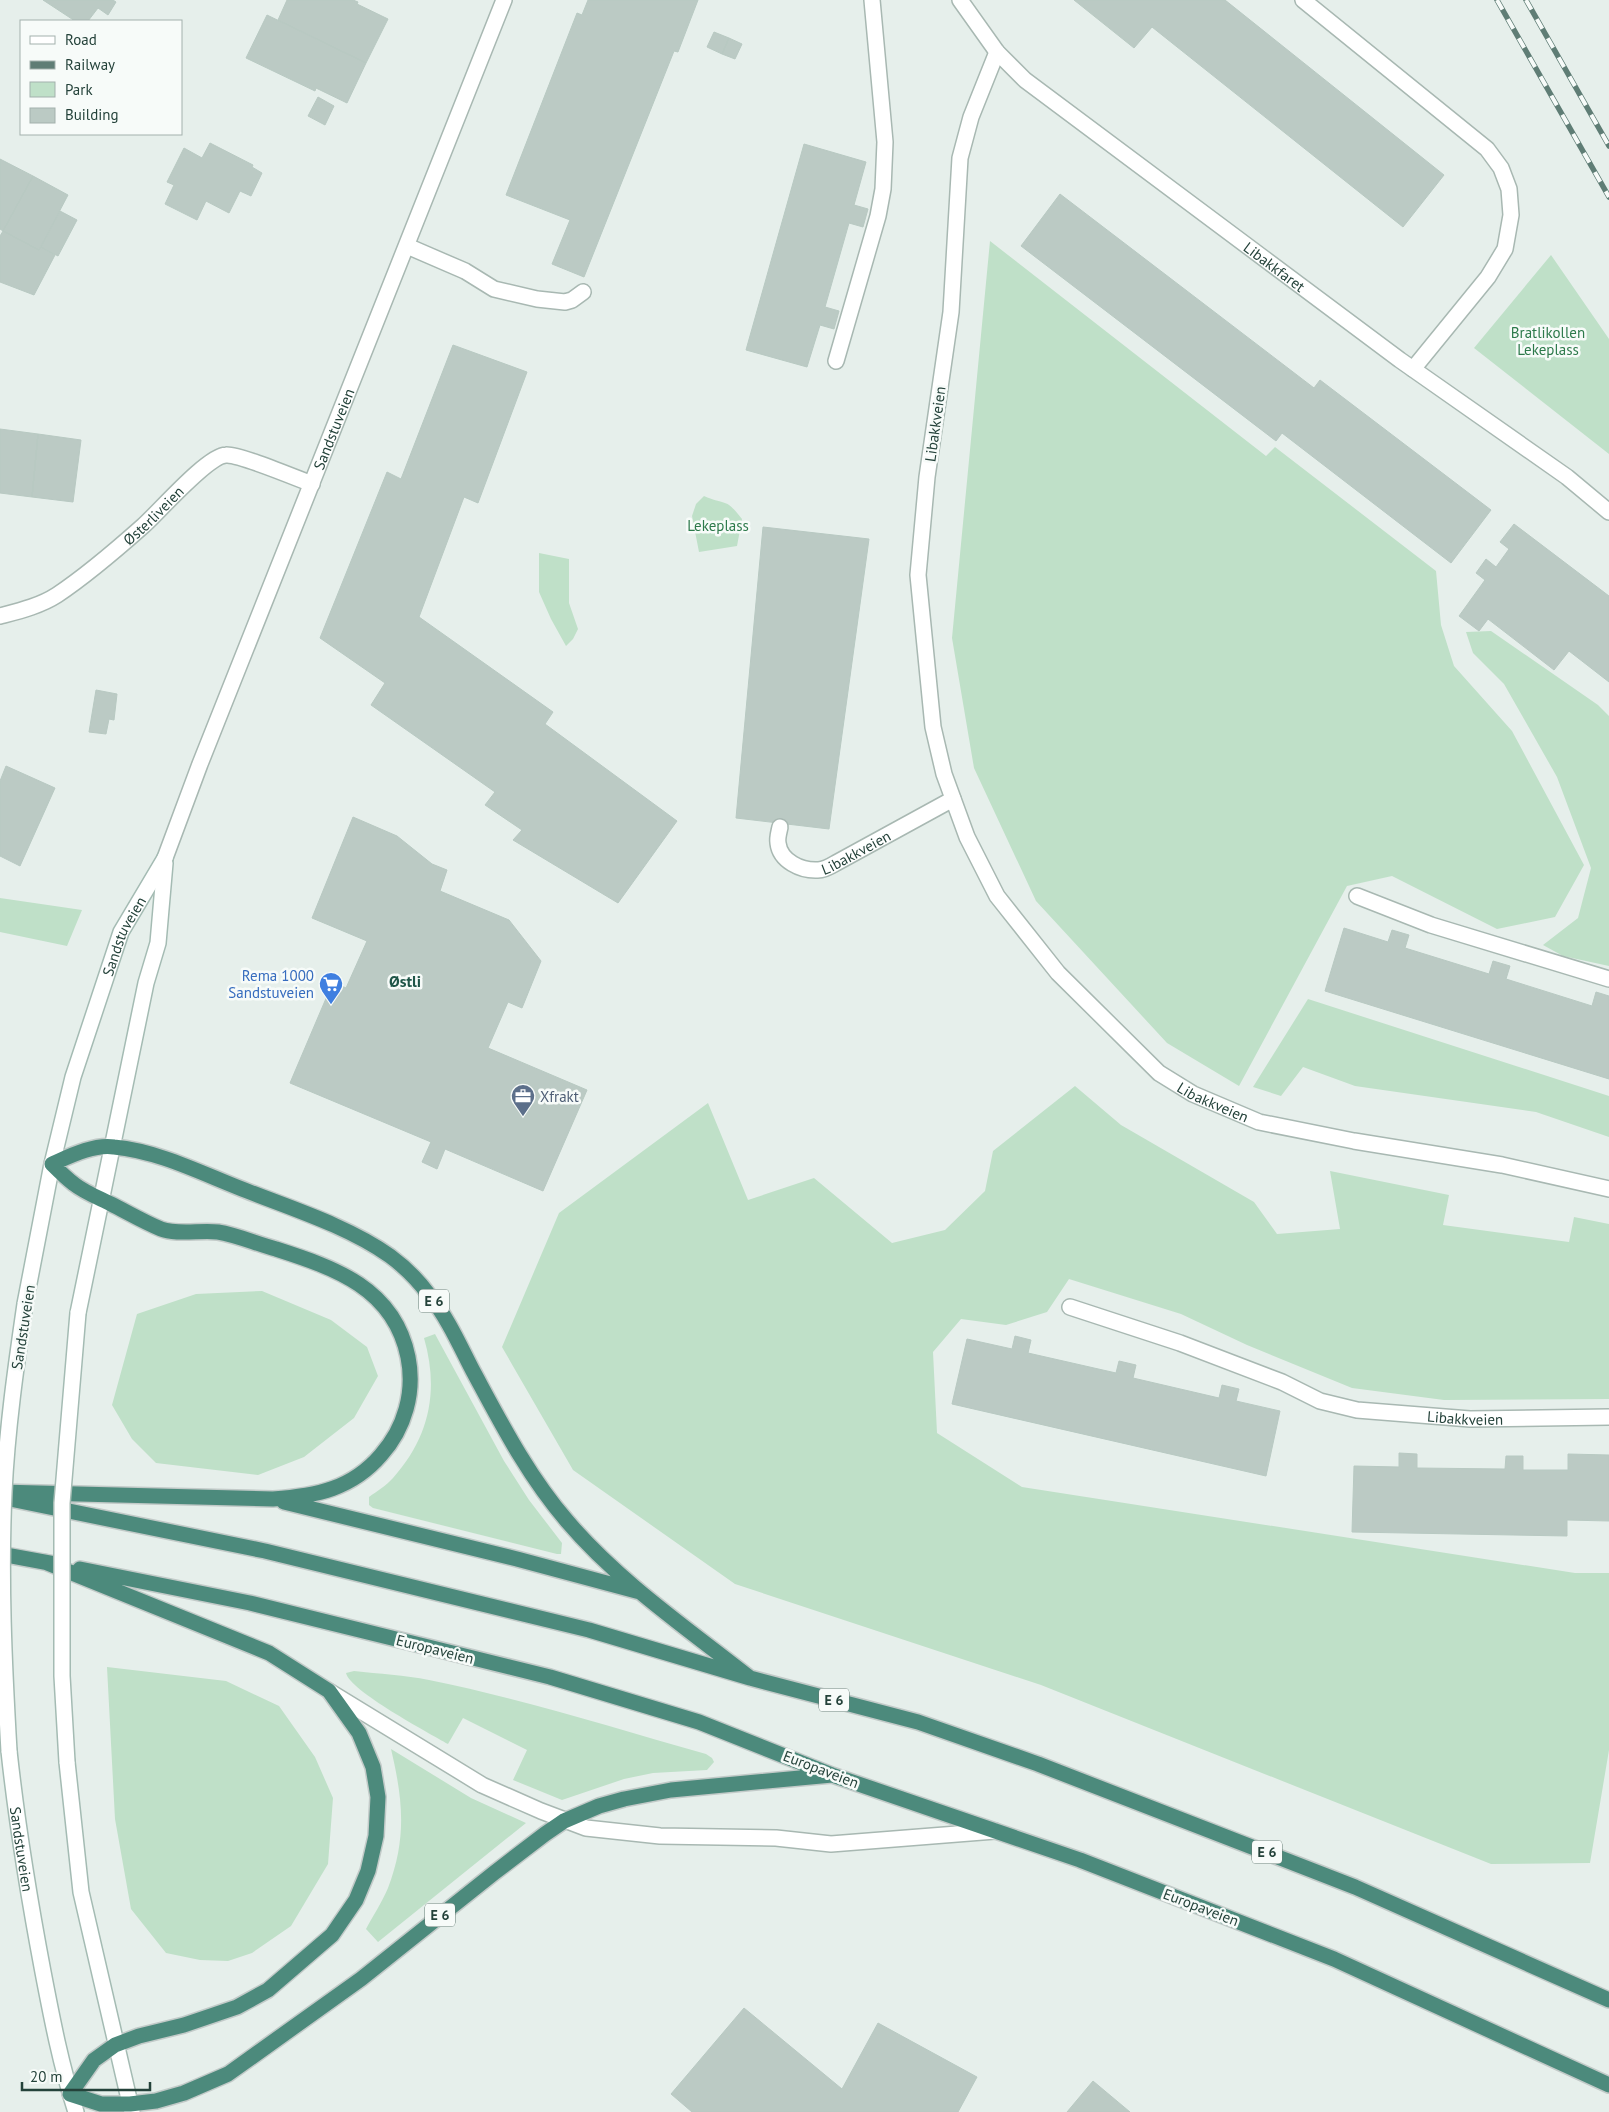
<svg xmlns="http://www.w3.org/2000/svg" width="1609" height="2112" viewBox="0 0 1609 2112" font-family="'PT Sans',sans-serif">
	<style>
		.green { fill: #bfe0c8 }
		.building { fill: #bbcac4; stroke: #b8c9c2 }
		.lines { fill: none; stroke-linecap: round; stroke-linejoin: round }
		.service-casing { stroke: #a8b8b2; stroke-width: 18 }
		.minor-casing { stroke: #a8b8b2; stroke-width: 18 }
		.tertiary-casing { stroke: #a8b8b2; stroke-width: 18 }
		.secondary-casing { stroke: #a4bbb3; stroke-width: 18 }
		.trunk-casing { stroke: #c2cac8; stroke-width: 18 }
		.service { stroke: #fff; stroke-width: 15 }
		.minor { stroke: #fff; stroke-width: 15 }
		.tertiary { stroke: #fff; stroke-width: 15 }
		.secondary { stroke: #fff; stroke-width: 15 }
		.trunk { stroke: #4c8a7c; stroke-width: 15 }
		.rail-casing { stroke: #5f7d75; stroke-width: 5.5 }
		.rail { stroke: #f7fbf9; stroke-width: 4; stroke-dasharray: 11; stroke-linecap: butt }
		.secondary-bridge-casing { stroke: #a4bbb3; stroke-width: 18; stroke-linecap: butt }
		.secondary-bridge { stroke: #fff; stroke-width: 15 }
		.labels { text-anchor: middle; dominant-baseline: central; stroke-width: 5; stroke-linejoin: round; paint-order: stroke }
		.shield { fill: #f7fbf9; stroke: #637a73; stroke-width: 1 }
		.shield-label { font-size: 14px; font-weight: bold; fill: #24423a }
		.street-label { font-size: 15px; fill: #24423a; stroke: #f7fbf9 }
		.park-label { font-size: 15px; fill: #2d7a4b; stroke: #f7fbf9 }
		.shop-label { font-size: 15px; fill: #366cbe; stroke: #f7fbf9; text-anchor: end }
		.service-label { font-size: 15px; fill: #4e5e75; stroke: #f7fbf9; text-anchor: start }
		.neighbourhood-label { font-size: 16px; font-weight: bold; fill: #1f5548; stroke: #f7fbf9 }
	</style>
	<rect width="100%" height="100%" fill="#e6efeb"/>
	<!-- green -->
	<path class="green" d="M990 241 1266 456 1275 447 1436 571 1441 625 1454 666 1512 731 1584 865 1555 917 1497 929 1392 876 1347 886 1239 1086 1167 1043 1036 901 974 768 952 638Z
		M1551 255 1609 339V454L1474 348Z
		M704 496C727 506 725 497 742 519L737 546 699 552 692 516 696 504Z
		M539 553 569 559V603L578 629 573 639 566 646 551 619 539 592Z
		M1491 631 1598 705 1609 716V966L1563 956 1543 945 1578 918 1591 868 1557 777 1504 684 1473 653 1466 632Z
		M0 898 82 910 67 946 0 932Z
		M1308 999 1609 1096V1137L1536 1112 1355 1086 1303 1067 1281 1096 1253 1087Z
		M1075 1086 1121 1125 1254 1202 1277 1234 1340 1229 1330 1171 1449 1195 1443 1225 1569 1242 1574 1217 1609 1224V1399L1444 1400 1352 1388 1247 1345 1181 1314 1069 1279 1047 1312 1006 1325 961 1319 933 1352 937 1433 1022 1487 1575 1573H1609V1750L1590 1863 1491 1864 1041 1685 735 1584 573 1470 502 1347 559 1213 708 1103 748 1200 814 1178 892 1243 945 1230 985 1191 993 1151Z
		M262 1291 331 1320 367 1347 378 1376 354 1418 304 1457 258 1475 156 1463 132 1439 112 1405 137 1314 196 1294Z
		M435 1334 504 1461 529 1500 562 1543 561 1554H557L373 1508 369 1505V1497C377 1491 386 1486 393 1478 430 1437 439 1390 424 1338Z
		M107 1667 226 1681 279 1706 315 1757 333 1798 328 1864 291 1926 252 1953 228 1961 200 1960 166 1953 131 1909 115 1819Z
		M354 1671C379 1674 405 1675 429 1680 523 1699 615 1728 706 1754L712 1758 714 1762 707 1770 653 1773 624 1779 562 1800 513 1780 527 1750 463 1718 448 1744C429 1733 350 1691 346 1673Z
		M391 1749 471 1798 526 1823 378 1942 366 1929C373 1916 382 1902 388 1888 407 1838 403 1800 391 1749Z"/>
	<!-- building -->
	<path class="building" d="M43 0H113L116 2 108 15 98 8 88 21H75Z
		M287 0H353L358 2 357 4 388 19 366 63 278 20Z
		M588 0H698L678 52 674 51 584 277 552 264 570 220 506 195 577 13 582 15Z
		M1074 0H1225L1444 175 1403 227 1152 27 1134 48Z
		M267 15 366 63 347 103 316 88 315 91 246 58Z
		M714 32 729 38 722 54 707 47Z
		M729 38 742 44 735 59 722 54Z
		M318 97 334 106 325 125 308 116Z
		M210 143 253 165 252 167 262 173 251 196 240 191 229 213 206 201 197 220 165 204 174 185 167 182 184 148 202 158Z
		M804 144 866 162 854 205 868 209 863 227 849 223 825 307 839 311 834 329 820 325 807 367 746 350Z
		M0 159 33 176 3 231 0 229Z
		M33 176 68 195 39 250 3 231Z
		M1060 194 1314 388 1320 380 1491 510 1451 563 1282 433 1276 441 1021 246Z
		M60 211 77 220 58 256 41 247Z
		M3 231 39 250 41 247 55 255 34 295 0 282V236Z
		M453 345 527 372 478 503 464 497 419 617 553 712 545 724 677 821 618 903 513 840 522 830 485 805 495 792 371 705 385 683 320 638 387 472 401 479Z
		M0 429 38 434 32 497 0 493Z
		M38 434 81 440 73 502 32 497Z
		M1514 524 1609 596V682L1569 651 1554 670 1488 619 1479 631 1459 616 1485 580 1476 573 1486 559 1496 567 1509 549 1500 542Z
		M763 527 869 539 829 829 736 818Z
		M96 690 117 694 114 720 109 719 106 734 89 732Z
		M6 766 55 788 20 866 0 856V781Z
		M353 817 397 836 432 864 447 870 440 891 509 920 541 961 522 1008 508 1002 488 1048 587 1090 543 1191 445 1149 437 1169 422 1162 431 1142 290 1083 333 982 346 988 367 941 312 918Z
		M1344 928 1388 942 1392 930 1409 935 1405 948 1489 974 1493 961 1510 966 1506 979 1592 1006 1596 992 1609 996V1079L1325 991Z
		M1015 1336 1031 1340 1028 1353 1116 1373 1119 1361 1136 1365 1133 1378 1219 1398 1222 1385 1239 1389 1236 1401 1280 1411 1266 1476 952 1404 967 1339 1012 1349Z
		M1399 1453 1417 1454V1468L1505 1469 1506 1456H1523V1470H1568V1454L1609 1455V1521L1567 1520V1536L1352 1532 1354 1466 1399 1467Z
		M744 2008 842 2089 878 2023 977 2077 958 2112H692L671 2094Z
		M1093 2081 1130 2112H1067Z"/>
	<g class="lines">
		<!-- service casing -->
		<g class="service-casing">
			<g id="service">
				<path d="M1303 0 1487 149 1501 168 1509 189 1511 215 1505 249 1488 277 1413 369"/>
				<path d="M407 246 465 271 494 289 537 299 565 302 572 300 583 292"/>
				<path d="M836 361 878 216 883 189 885 142 872 0"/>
				<path id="s1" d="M780 827C779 832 777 838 778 843 780 861 801 871 818 870 824 870 831 866 836 863L953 799"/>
				<path d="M1357 896 1431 925 1609 979"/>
				<path id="s2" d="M1070 1307 1180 1343 1282 1382 1320 1401 1357 1410 1470 1419 1609 1417"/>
				<path d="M330 1692 482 1785 541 1811 586 1828 660 1836 776 1838 831 1844 995 1831"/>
			</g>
		</g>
		<!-- minor casing -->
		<g class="minor-casing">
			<g id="minor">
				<path id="s3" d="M960 0 997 52 1025 80 1400 360 1567 477 1609 512"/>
				<path id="s4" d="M997 52 971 117 960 158 951 312 927 477 918 575 933 727 944 774 967 837 997 896 1058 973 1159 1073 1193 1094 1259 1122 1354 1141 1502 1165 1609 1189"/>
				<path id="s5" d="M0 616C19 611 40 606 57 595 87 575 116 550 143 526 159 512 207 456 226 455 239 454 296 478 312 484"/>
			</g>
		</g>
		<!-- tertiary casing -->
		<g class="tertiary-casing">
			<g id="tertiary">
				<path id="s6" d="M165 858 200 764 504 0"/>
			</g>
		</g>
		<!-- secondary casing -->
		<g class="secondary-casing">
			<g id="secondary">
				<path id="s7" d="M25 1304 52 1164 73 1077 121 932 165 858"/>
				<path d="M78 1313 146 983 158 943 165 863"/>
				<path id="s8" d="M9 1751C17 1825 29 1898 43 1972 52 2019 61 2066 76 2112"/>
				<path d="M67 1762 81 1892 132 2112"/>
			</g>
		</g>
		<!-- trunk casing -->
		<g class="trunk-casing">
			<path id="trunk" d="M0 1492 273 1499C316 1496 352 1489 381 1455 405 1428 415 1392 408 1357 394 1288 335 1268 276 1249 257 1244 237 1235 218 1232 201 1230 176 1235 161 1229 144 1222 127 1212 111 1204 99 1198 84 1192 74 1184 66 1178 59 1171 52 1164 70 1156 94 1144 114 1147 158 1151 201 1173 242 1189 290 1208 348 1226 390 1256 405 1267 418 1280 429 1295 448 1318 460 1346 473 1371 501 1423 528 1476 567 1521 619 1582 688 1629 750 1678
				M10 1499 265 1551 589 1630 750 1678 918 1722 1038 1764 1355 1887 1609 2000
				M284 1502 517 1559 640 1592
				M0 1554 55 1564
				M45 1562 269 1653 329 1691 359 1733 373 1767 378 1797 376 1836 368 1871 356 1900 332 1935 268 1990 237 2007 184 2025 139 2036 115 2045 94 2060 70 2094 101 2104H130L156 2101 184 2093 228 2074 361 1979 494 1873 545 1834 564 1821 599 1806 624 1799 671 1790 832 1775
				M80 1569 250 1603 550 1677 699 1722 832 1775 1080 1860 1334 1959 1609 2085"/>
		</g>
		<!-- service -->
		<use href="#service" class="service"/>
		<!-- minor -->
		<use href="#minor" class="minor"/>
		<!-- tertiary -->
		<use href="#tertiary" class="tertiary"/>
		<!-- secondary -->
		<use href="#secondary" class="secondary"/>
		<!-- trunk -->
		<use href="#trunk" class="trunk"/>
		<!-- rail casing -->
		<g class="rail-casing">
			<path id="rail" d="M1497 0 1609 197
				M1526 0 1609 146"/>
		</g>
		<!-- rail -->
		<use href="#rail" class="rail"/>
		<!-- secondary-bridge casing -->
		<g class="secondary-bridge-casing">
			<path id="secondary-bridge" d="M9 1751C4 1665 0 1579 4 1492 7 1429 16 1366 25 1304
				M67 1762 62 1676V1503L78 1313"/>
		</g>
		<!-- secondary-bridge -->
		<use href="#secondary-bridge" class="secondary-bridge"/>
	</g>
	<!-- icons -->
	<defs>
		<g id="supermarket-pin" transform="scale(1.25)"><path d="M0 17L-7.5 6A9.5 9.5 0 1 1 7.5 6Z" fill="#3f7fe0" stroke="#f7fbf9"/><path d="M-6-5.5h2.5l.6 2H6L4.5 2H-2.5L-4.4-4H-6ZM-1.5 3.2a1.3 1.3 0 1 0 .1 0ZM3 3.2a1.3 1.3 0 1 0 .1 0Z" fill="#fff"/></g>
		<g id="office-pin" transform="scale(1.25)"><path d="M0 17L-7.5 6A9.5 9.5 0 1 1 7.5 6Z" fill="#5c6f8a" stroke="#f7fbf9"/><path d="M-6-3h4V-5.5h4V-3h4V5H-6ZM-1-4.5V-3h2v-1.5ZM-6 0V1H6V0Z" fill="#fff"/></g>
	</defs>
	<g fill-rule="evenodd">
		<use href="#supermarket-pin" x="331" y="984"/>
		<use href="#office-pin" x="523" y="1096"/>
	</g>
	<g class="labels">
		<!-- shield labels -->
		<g class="shield">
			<rect x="419" y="1289.5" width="30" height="23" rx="4"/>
			<rect x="819" y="1688.5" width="30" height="23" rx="4"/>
			<rect x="1252" y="1840.5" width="30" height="23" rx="4"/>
			<rect x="425" y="1903.5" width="30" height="23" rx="4"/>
		</g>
		<g class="shield-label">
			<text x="434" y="1301">E 6</text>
			<text x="834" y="1700">E 6</text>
			<text x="1267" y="1852">E 6</text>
			<text x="440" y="1915">E 6</text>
		</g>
		<!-- street labels -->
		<g class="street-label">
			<text stroke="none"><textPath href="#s3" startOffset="415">Libakkfaret</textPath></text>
			<text transform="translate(935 424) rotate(-82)">Libakkveien</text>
			<text stroke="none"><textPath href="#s6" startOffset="461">Sandstuveien</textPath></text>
			<text stroke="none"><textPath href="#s5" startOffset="186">Østerliveien</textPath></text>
			<text stroke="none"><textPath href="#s1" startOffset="111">Libakkveien</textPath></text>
			<text stroke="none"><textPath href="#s7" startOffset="382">Sandstuveien</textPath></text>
			<text stroke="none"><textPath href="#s4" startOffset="1168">Libakkveien</textPath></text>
			<text transform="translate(23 1327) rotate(-81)">Sandstuveien</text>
			<text stroke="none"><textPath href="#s2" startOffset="414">Libakkveien</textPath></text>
			<text transform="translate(435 1649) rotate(14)">Europaveien</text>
			<text transform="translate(821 1769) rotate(21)">Europaveien</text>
			<text stroke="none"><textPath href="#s8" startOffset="99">Sandstuveien</textPath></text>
			<text transform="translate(1201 1907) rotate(21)">Europaveien</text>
		</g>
		<!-- park labels -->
		<g class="park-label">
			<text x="1548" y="332">Bratlikollen<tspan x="1548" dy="17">Lekeplass</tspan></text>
			<text x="718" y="525">Lekeplass</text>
		</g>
		<!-- shop labels -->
		<g class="shop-label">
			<text x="314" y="975">Rema 1000<tspan x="314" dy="17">Sandstuveien</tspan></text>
		</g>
		<!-- service labels -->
		<g class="service-label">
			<text x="540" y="1096">Xfrakt</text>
		</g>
		<!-- neighbourhood labels -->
		<g class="neighbourhood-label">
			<text x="405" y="981">Østli</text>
		</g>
	</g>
	<!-- legend -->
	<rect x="20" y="20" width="162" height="115" fill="#f7fbf9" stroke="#a3b1ad"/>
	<rect x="30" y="36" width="25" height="8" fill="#ffffff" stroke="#a3b1ad"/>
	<text x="65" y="45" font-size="15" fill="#24423a">Road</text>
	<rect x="30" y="61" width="25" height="8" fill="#5f7d75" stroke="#a3b1ad"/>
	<text x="65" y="70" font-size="15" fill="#24423a">Railway</text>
	<rect x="30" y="82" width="25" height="15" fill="#bfe0c8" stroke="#a3b1ad"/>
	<text x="65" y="95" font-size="15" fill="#24423a">Park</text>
	<rect x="30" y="108" width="25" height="15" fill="#bbcac4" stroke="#a3b1ad"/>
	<text x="65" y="120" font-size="15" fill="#24423a">Building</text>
	<!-- scale -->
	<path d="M22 2082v8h128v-8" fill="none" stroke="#24423a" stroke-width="2.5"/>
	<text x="30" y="2082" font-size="15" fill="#24423a" stroke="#f7fbf9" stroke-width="4" paint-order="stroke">20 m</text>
</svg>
